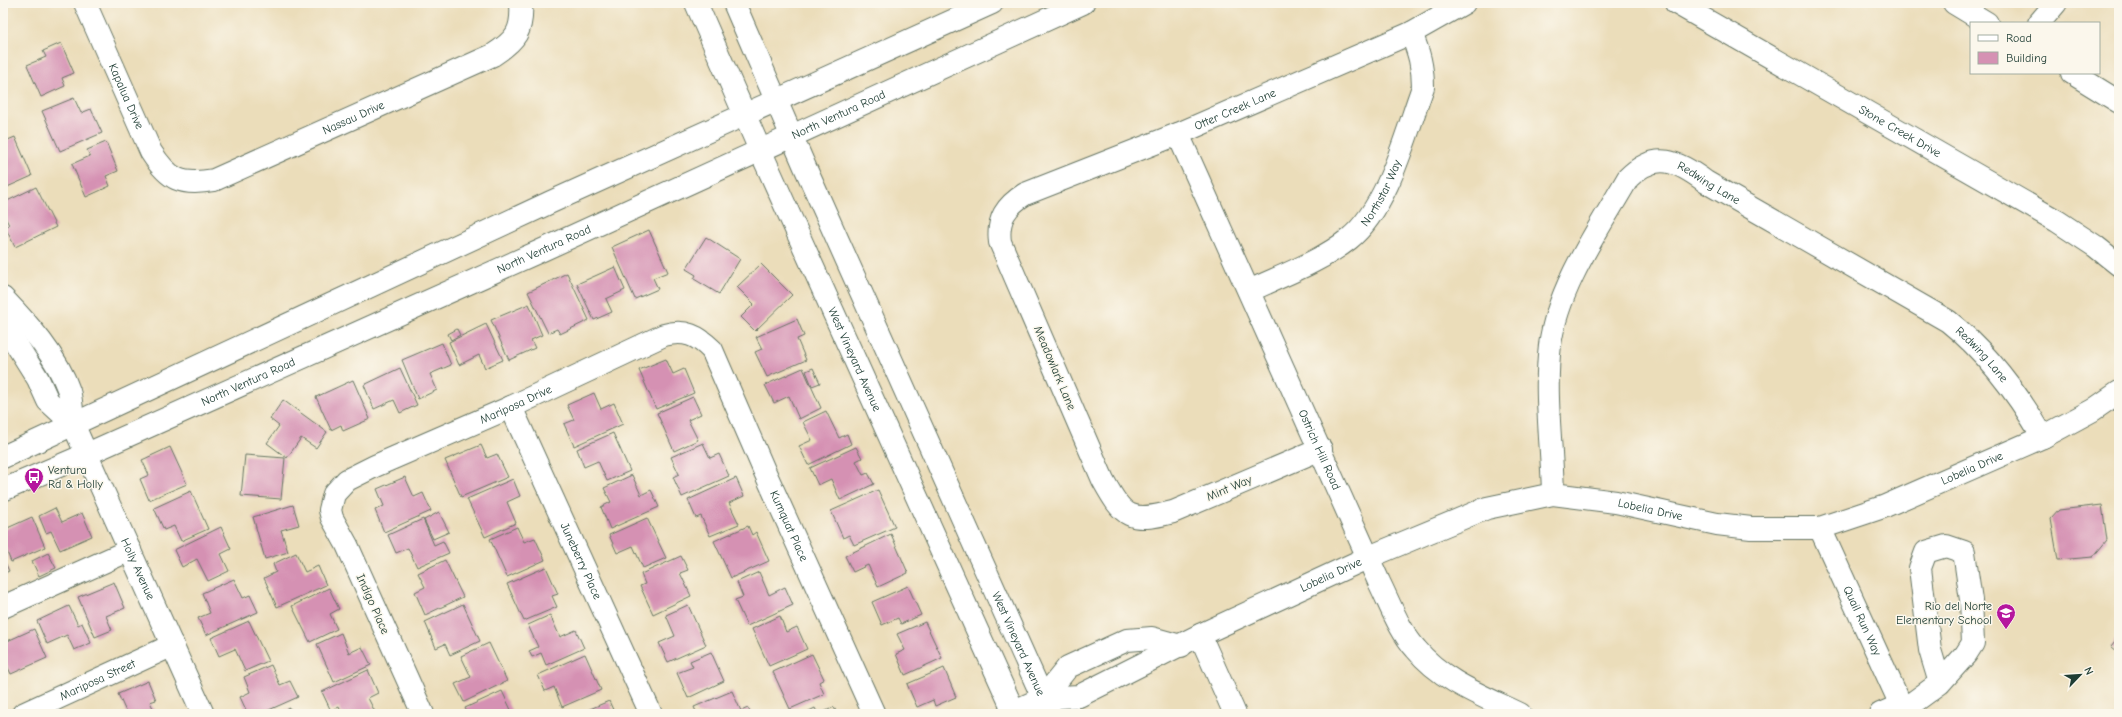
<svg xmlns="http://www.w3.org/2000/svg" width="2122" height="717" viewBox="0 0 2122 717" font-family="'Comic Neue',sans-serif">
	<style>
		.building { fill: #d591b3 }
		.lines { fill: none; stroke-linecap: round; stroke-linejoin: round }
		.minor-casing { stroke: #667563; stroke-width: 24 }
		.major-casing { stroke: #667563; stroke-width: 24 }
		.minor { stroke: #fff; stroke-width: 22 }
		.major { stroke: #fff; stroke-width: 22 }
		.labels { text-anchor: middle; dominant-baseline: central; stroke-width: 3; stroke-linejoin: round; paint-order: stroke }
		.street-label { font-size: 12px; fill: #1f3d34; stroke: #fbf7ec }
		.poi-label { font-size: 12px; fill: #1f3d34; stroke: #fbf7ec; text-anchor: start }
	</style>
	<rect width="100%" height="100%" fill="#fbf7ec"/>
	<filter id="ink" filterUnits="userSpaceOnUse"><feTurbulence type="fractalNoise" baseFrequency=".025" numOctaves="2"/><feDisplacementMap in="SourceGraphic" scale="8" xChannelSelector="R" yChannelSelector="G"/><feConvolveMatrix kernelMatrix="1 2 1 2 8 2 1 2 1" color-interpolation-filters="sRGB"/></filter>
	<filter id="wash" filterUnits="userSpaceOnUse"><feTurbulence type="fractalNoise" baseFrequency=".012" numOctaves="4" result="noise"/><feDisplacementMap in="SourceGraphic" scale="16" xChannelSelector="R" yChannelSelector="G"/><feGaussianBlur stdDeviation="0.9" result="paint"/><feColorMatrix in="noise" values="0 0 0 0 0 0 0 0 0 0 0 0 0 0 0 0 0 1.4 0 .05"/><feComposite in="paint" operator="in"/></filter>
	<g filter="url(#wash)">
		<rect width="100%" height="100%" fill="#ebddba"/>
		<g id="blocks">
			<!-- building -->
			<path class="building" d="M61 43 74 73 62 78 65 86 41 97 27 65 46 57 43 51Z
				M74 98 81 113 91 109 102 133 60 151 42 111Z
				M15 137 32 176 5 188 3 142Z
				M106 142 118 171 106 176 110 186 86 197 72 164 90 156 87 150Z
				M36 187 56 227 15 247 5 227 9 225 3 213V203Z
				M649 230 668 272 653 278 658 289 635 299 612 247Z
				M706 237 740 259 719 294 694 279 696 275 686 269Z
				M761 264 792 295 755 331 741 317 754 304 737 287Z
				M615 267 625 290 606 299 612 312 594 320 577 284Z
				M567 273 589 320 560 334 557 329 548 333 528 292Z
				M529 304 542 335 531 340 535 348 509 360 491 320Z
				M797 319 804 336 797 339 806 360 767 377 755 352 762 349 756 337Z
				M486 324 503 360 485 368 479 355 459 365 449 342Z
				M457 329 460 335 451 340 448 334Z
				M442 343 451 365 430 374 437 390 418 399 402 360Z
				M666 359 673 374 684 369 694 393 656 409 639 370Z
				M400 368 417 405 400 413 394 400 374 409 364 385Z
				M803 368 821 408 799 419 789 396 774 403 765 385Z
				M813 368 820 383 812 386 806 371Z
				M353 380 370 419 343 431 341 425 331 430 316 397Z
				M594 393 601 409 614 403 623 424 574 446 564 424 574 420 567 405Z
				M693 397 701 414 688 420 698 440 674 451 657 413Z
				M283 400 327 432 316 448 301 438 287 458 267 443 279 426 270 419Z
				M826 411 839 438 847 434 851 444 808 465 799 446 812 440 803 422Z
				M613 433 630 471 607 481 598 461 584 467 577 449Z
				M703 443 710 458 719 454 729 476 682 497 673 477 679 474 671 457Z
				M481 445 487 458 497 454 508 477 461 497 445 460Z
				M170 447 187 484 149 500 140 479 149 475 142 460Z
				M856 447 862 458 856 461 863 475 868 473 874 484 840 500 831 479 818 485 810 468Z
				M245 455 285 458 281 499 241 496Z
				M632 475 641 495 651 490 659 507 610 529 601 507 611 502 604 488Z
				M405 477 414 497 423 493 431 511 384 532 375 510 384 506 377 489Z
				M736 478 744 496 729 503 739 524 710 536 701 516 696 518 688 500Z
				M513 479 520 496 507 502 516 523 485 537 467 499Z
				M878 490 895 527 854 545 849 535 843 538 831 511Z
				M191 491 208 529 181 541 174 526 164 530 154 508Z
				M293 505 299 525 281 530 288 552 265 559 253 517Z
				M2102 505 2107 540 2093 557 2058 560 2051 519 2059 510Z
				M55 508 62 522 82 513 92 536 60 550 51 531 46 533 39 516Z
				M439 512 449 532 433 539 424 520Z
				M32 517 45 547 11 562 3 542V530Z
				M647 518 666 558 643 568 633 546 617 553 609 535Z
				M423 519 434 545 443 541 449 553 417 567 408 548 396 553 388 535Z
				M748 526 752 535 756 532 769 561 731 578 714 541Z
				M221 527 231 549 221 554 229 571 208 581 197 559 182 567 174 550Z
				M517 527 524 542 535 538 545 560 507 577 490 539Z
				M891 534 908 573 878 587 868 565 853 572 845 556Z
				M48 553 56 568 39 576 32 561Z
				M296 553 305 572 318 566 326 585 277 607 264 578 276 572 273 564Z
				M681 556 688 570 680 573 691 596 653 614 640 586 645 584 641 574Z
				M3 558 9 571 3 574Z
				M445 560 463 597 425 615 415 592 425 587 418 573Z
				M546 567 558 594 552 596 557 607 524 621 507 584Z
				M759 572 769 595 785 587 793 605 747 626 735 600 743 597 737 582Z
				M234 579 243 598 250 595 258 612 206 635 198 618 210 613 202 593Z
				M114 582 125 608 106 616 112 630 95 637 78 597Z
				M908 586 921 615 901 624 898 618 882 625 872 602Z
				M329 588 339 609 330 614 337 629 310 642 292 606Z
				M463 604 480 641 450 655 445 644 436 648 425 622Z
				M688 605 706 645 668 662 659 643 675 636 666 615Z
				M69 606 78 625 82 623 91 643 74 650 67 635 47 644 37 621Z
				M550 615 560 637 576 630 584 648 546 665 541 653 532 657 529 651 538 647 528 625Z
				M780 616 786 632 797 627 807 649 769 666 752 629Z
				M249 621 268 661 245 671 235 649 219 656 211 638Z
				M925 622 942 658 905 675 896 654 905 650 897 634Z
				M34 629 47 658 11 674 3 657V643Z
				M341 633 349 653 362 647 371 665 334 682 317 644Z
				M2119 636V653L2111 646Z
				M489 643 507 681 464 702 455 684 471 677 461 656Z
				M711 652 724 681 688 698 677 673 693 667 690 661Z
				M585 654 601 690 562 707 554 687 545 691 538 675Z
				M812 654 824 679 819 682 824 694 790 709 773 672Z
				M271 665 280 685 290 681 298 697 260 714H248L240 697 250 692 244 677Z
				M944 668 956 697 935 706 933 700 917 707 907 684Z
				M368 670 378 693 368 698 375 712 371 714H342L339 707 331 711 322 692Z
				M148 681 156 700 150 702 156 714H127L118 694Z
				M502 691 513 714H468L465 708Z
				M732 691 741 711 748 708 751 714H697L694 707Z
				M609 701 615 714H578Z
				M834 707 837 714H820Z
				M290 708 292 714H277Z
				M815 708 818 714H803Z"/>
		</g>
	</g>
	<g filter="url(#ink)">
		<use href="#blocks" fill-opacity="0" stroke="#667563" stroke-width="1"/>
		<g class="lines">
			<!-- minor casing -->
			<g class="minor-casing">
				<g id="minor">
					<path id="s1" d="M85 3 151 152C169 180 181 186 214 180L493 55C516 40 523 31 521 3"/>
					<path id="s2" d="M1676 3 2057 221 2095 246 2119 265"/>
					<path d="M1954 3 1987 23"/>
					<path d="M2039 23 2056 3"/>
					<path d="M2072 73 2119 102"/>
					<path id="s3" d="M1178 134 1379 582C1390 604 1399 630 1416 649 1442 681 1483 696 1520 714"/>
					<path id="s4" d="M1249 291C1283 275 1320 262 1349 239 1388 208 1406 133 1423 87 1423 67 1419 52 1411 33"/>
					<path id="s5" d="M3 298C28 324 57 356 69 391 72 401 72 413 73 424L203 714"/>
					<path d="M3 323 38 379 48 401 73 424"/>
					<path id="s6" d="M511 407 651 714"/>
					<path id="s7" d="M1321 449 1173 512C1130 523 1124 518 1103 480L1000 242C997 219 1006 206 1025 194L1178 134 1411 33 1464 3"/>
					<path id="s8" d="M1553 494C1552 445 1544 394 1550 345 1558 286 1599 229 1628 178 1656 150 1678 161 1706 182L1948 321C1987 352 2018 394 2043 437"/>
					<path id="s9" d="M1820 528 1905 714"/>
					<path d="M3 607 130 550"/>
					<path d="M1200 635 1235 714"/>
					<path d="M1043 698 1068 667 1127 640 1152 638 1181 646"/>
					<path d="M1903 710 1940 683 1966 654 1973 643 1971 600 1964 552 1946 546 1926 552 1920 568 1930 650 1940 683"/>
					<path id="s10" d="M23 714 173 645"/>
					<path id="s11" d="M423 714 347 545 332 518 330 510 334 494 347 480 375 466 511 407 664 335C685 329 698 336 712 350L764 470 874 714"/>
					<path id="s12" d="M1008 714 1043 698 1079 696 1200 635 1369 557 1487 508 1553 494 1616 502 1717 524 1751 528H1820L1883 507 2043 437 2093 410 2119 392"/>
					<path d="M1880 714 1901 705"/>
				</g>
			</g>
			<!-- major casing -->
			<g class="major-casing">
				<g id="major">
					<path id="s13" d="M696 3 760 150 1015 714"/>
					<path id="s14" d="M734 3 805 167 1050 714"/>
					<path d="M3 457 551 202 992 3"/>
					<path id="s15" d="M3 490 87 454 538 252 1083 3"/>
				</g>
			</g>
			<!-- minor -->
			<use href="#minor" class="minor"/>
			<!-- major -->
			<use href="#major" class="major"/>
		</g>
	</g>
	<!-- icons -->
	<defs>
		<g id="bus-pin" transform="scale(1)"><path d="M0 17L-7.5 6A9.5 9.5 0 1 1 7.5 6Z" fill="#b5179e" stroke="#fbf7ec"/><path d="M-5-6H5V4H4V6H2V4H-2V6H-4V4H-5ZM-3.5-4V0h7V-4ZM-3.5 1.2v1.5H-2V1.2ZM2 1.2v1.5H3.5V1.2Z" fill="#fff"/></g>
		<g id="school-pin" transform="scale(1)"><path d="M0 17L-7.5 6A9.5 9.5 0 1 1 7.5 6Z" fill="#b5179e" stroke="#fbf7ec"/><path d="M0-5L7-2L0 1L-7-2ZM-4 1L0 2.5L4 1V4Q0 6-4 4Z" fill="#fff"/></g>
	</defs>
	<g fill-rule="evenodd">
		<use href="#bus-pin" x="34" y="477"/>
		<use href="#school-pin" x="2006" y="613"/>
	</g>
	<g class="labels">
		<!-- street labels -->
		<g class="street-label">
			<text stroke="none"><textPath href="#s1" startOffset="102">Kapalua Drive</textPath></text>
			<text stroke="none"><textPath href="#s7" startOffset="793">Otter Creek Lane</textPath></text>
			<text stroke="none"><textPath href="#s15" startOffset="916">North Ventura Road</textPath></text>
			<text stroke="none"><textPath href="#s1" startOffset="391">Nassau Drive</textPath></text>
			<text stroke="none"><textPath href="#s2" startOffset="258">Stone Creek Drive</textPath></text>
			<text stroke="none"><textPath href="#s8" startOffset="426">Redwing Lane</textPath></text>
			<text stroke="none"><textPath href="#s4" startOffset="170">Northstar Way</textPath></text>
			<text stroke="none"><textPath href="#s15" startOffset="592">North Ventura Road</textPath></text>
			<text stroke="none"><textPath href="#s8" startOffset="750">Redwing Lane</textPath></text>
			<text stroke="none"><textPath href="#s13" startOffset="390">West Vineyard Avenue</textPath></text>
			<text transform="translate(1055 368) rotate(67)">Meadowlark Lane</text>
			<text stroke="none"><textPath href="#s15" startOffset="268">North Ventura Road</textPath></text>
			<text stroke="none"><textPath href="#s11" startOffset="445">Mariposa Drive</textPath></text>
			<text stroke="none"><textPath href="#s3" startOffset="346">Ostrich Hill Road</textPath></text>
			<text stroke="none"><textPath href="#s12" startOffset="1025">Lobelia Drive</textPath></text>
			<text transform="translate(1229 488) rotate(-23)">Mint Way</text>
			<text stroke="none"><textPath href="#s12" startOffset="690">Lobelia Drive</textPath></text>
			<text stroke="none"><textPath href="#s11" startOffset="854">Kumquat Place</textPath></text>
			<text stroke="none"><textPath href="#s6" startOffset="169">Juneberry Place</textPath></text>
			<text stroke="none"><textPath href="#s5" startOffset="307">Holly Avenue</textPath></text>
			<text stroke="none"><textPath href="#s12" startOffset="354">Lobelia Drive</textPath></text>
			<text transform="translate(373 604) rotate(66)">Indigo Place</text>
			<text stroke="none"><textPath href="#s9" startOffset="102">Quail Run Way</textPath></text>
			<text stroke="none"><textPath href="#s14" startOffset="701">West Vineyard Avenue</textPath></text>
			<text stroke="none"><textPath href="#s10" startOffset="82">Mariposa Street</textPath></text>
		</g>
		<!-- poi labels -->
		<g class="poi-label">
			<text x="48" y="470">Ventura<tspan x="48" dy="14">Rd &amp; Holly</tspan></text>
			<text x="1992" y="606" text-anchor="end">Rio del Norte<tspan x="1992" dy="14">Elementary School</tspan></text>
		</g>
	</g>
	<!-- margin -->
	<rect width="2122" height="717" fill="none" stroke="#fbf7ec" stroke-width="16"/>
	<!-- legend -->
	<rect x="1970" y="22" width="130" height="52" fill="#fbf7ec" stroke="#a3ada2"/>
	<rect x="1978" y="35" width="20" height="6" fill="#ffffff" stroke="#a3ada2"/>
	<text x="2006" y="42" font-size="12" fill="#1f3d34">Road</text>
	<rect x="1978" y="52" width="20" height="12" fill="#d591b3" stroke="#a3ada2"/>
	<text x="2006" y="62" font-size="12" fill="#1f3d34">Building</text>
	<!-- north arrow -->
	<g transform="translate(2080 675) rotate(65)" stroke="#fbf7ec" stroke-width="3" paint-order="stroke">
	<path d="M0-3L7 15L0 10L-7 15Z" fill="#1f3d34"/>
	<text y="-6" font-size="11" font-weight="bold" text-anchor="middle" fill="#1f3d34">N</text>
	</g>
</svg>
